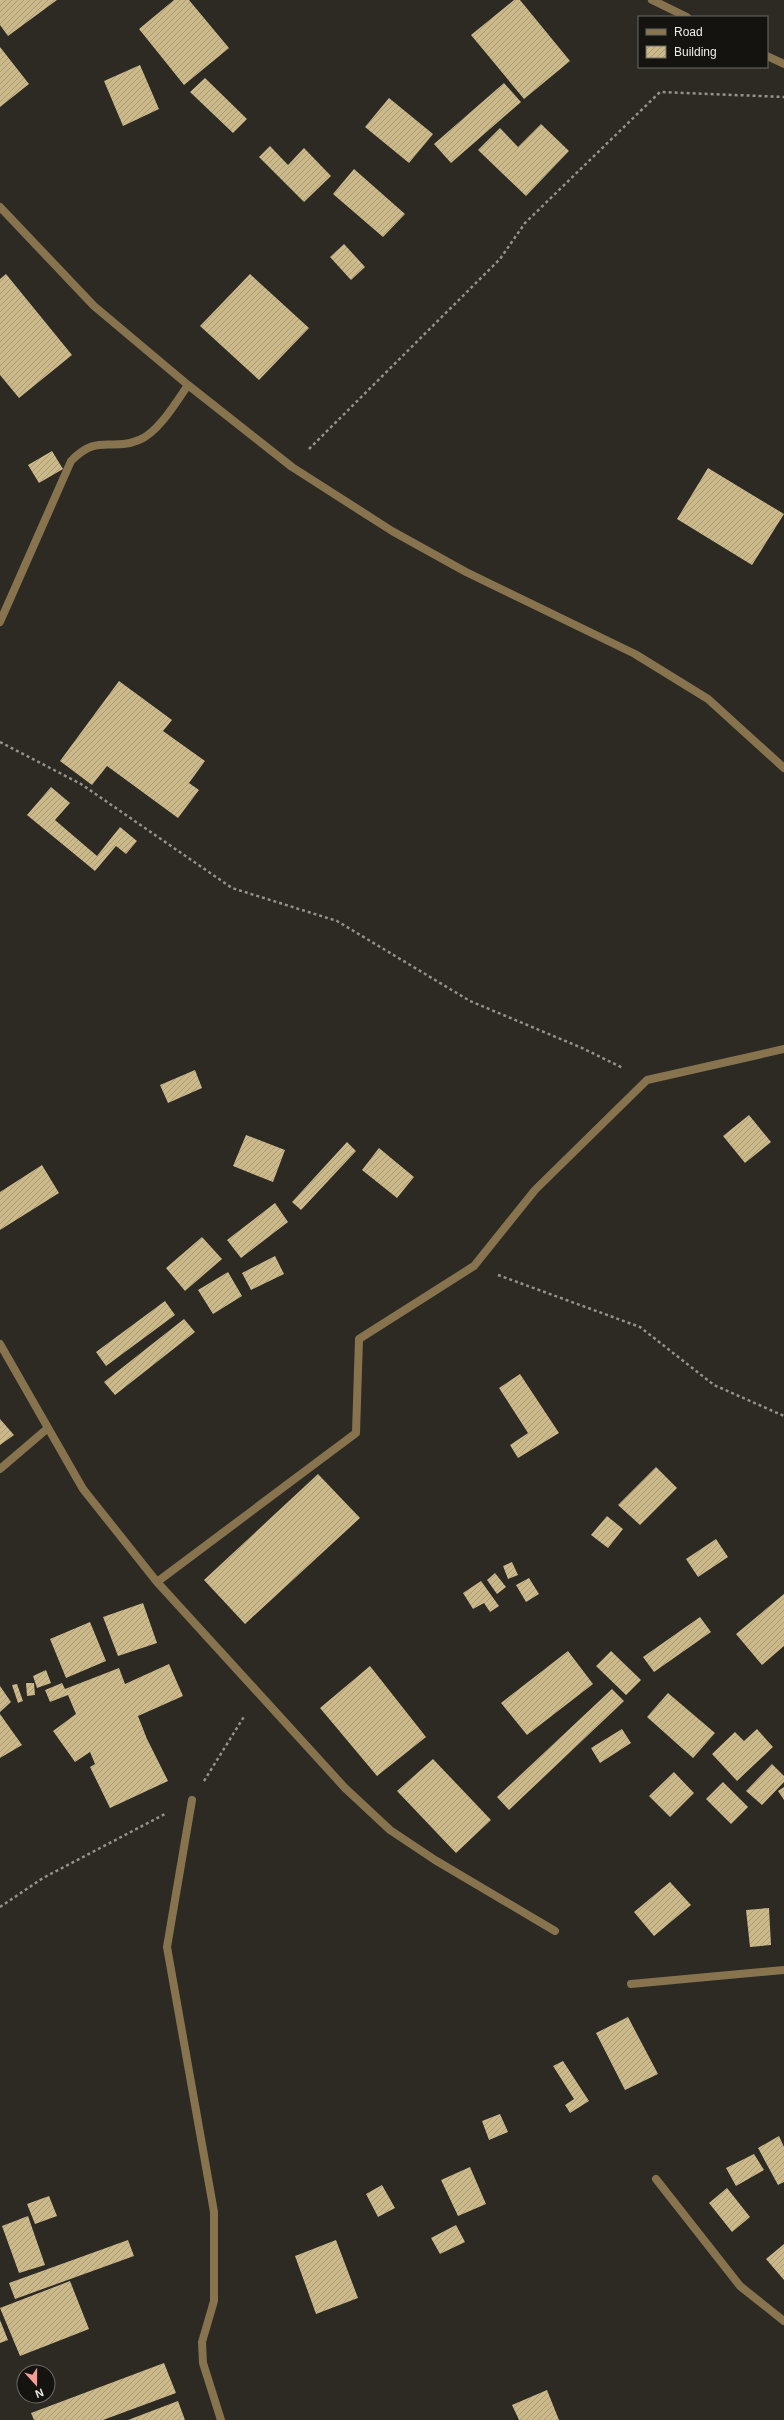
<svg xmlns="http://www.w3.org/2000/svg" width="784" height="2420" viewBox="0 0 784 2420" font-family="Helvetica,sans-serif">
	<style>
		.building { fill: url(#building-hatch) }
		.lines { fill: none; stroke-linecap: round; stroke-linejoin: round }
		.path { stroke: #94918c; stroke-width: 2.5; stroke-dasharray: 3 3; stroke-linecap: butt }
		.street { stroke: #88734f; stroke-width: 8 }
	</style>
	<defs>
		<pattern id="building-hatch" width="6" height="6" patternUnits="userSpaceOnUse"><rect width="6" height="6" fill="#cbb98a"/><path d="M-1 1l2-2M0 6l6-6M5 7l2-2" fill="none" stroke="#aa9c79"/></pattern>
	</defs>
	<rect width="100%" height="100%" fill="#2d2a24"/>
	<!-- building -->
	<path class="building" d="M0 0H57L8 36 0 25Z
		M174 0H189L229 48 184 85 139 29Z
		M514 0H520L570 61 524 99 471 35Z
		M0 47 29 84 0 107Z
		M140 65 159 109 123 126 104 81Z
		M205 78 247 119 233 133 190 92Z
		M504 83 521 102 451 163 434 144Z
		M389 98 433 134 409 163 365 127Z
		M541 124 569 151 526 196 478 150 500 128 518 147Z
		M270 146 288 165 304 148 331 176 304 202 259 157Z
		M354 169 405 214 383 237 333 194Z
		M344 244 365 267 351 280 330 257Z
		M6 274 72 355 19 398 0 375V279Z
		M250 274 309 328 259 380 200 326Z
		M52 451 63 469 39 483 28 465Z
		M708 468 784 514 752 565 677 519Z
		M119 681 172 720 163 731 205 761 189 783 199 790 178 818 107 766 92 785 60 761Z
		M51 787 70 803 55 820 97 856 120 827 137 841 126 854 116 846 95 871 27 815Z
		M195 1070 202 1088 168 1103 160 1085Z
		M749 1115 771 1142 745 1163 723 1136Z
		M246 1135 285 1150 273 1182 233 1166Z
		M347 1142 356 1151 301 1210 292 1202Z
		M379 1148 414 1177 397 1198 362 1170Z
		M42 1165 59 1193 0 1230V1192Z
		M275 1203 288 1222 241 1258 227 1240Z
		M202 1237 222 1259 185 1291 166 1268Z
		M275 1256 284 1274 251 1290 242 1273Z
		M228 1272 242 1296 213 1314 198 1290Z
		M165 1301 175 1315 106 1366 96 1352Z
		M184 1319 195 1332 115 1395 104 1382Z
		M520 1374 559 1433 518 1458 510 1445 528 1433 499 1388Z
		M0 1419 14 1435 0 1445Z
		M656 1467 677 1488 640 1525 618 1505Z
		M318 1474 360 1518 245 1624 204 1580Z
		M607 1516 623 1529 608 1548 591 1535Z
		M716 1539 728 1557 698 1577 686 1559Z
		M512 1562 518 1575 508 1579 503 1566Z
		M495 1573 506 1587 497 1594 487 1580Z
		M529 1578 539 1594 526 1602 516 1585Z
		M481 1581 499 1606 490 1612 484 1603 473 1609 463 1593Z
		M784 1594V1646L762 1665 736 1634Z
		M143 1603 157 1643 118 1656 103 1617Z
		M700 1617 711 1632 654 1672 643 1657Z
		M90 1622 106 1661 66 1678 50 1639Z
		M568 1651 593 1684 527 1735 501 1703Z
		M611 1651 641 1680 626 1695 596 1666Z
		M169 1664 183 1696 138 1716 147 1739 168 1781 110 1808 90 1767 95 1764 90 1752 75 1762 53 1731 76 1714 68 1695 50 1702 45 1690 62 1683 65 1689 119 1668 125 1684Z
		M370 1666 426 1737 377 1776 320 1708Z
		M46 1670 51 1683 37 1688 33 1676Z
		M26 1683H34L35 1695 27 1696Z
		M17 1684 23 1701 18 1703 12 1685Z
		M0 1686 11 1702 0 1712Z
		M612 1689 624 1701 509 1810 497 1797Z
		M668 1693 715 1733 693 1758 647 1717Z
		M0 1714 22 1745 0 1758Z
		M622 1729 631 1743 600 1763 591 1748Z
		M757 1729 773 1747 737 1781 712 1754 735 1732 744 1741Z
		M433 1759 491 1820 456 1853 397 1791Z
		M772 1764 784 1776V1782L762 1805 746 1791Z
		M674 1772 694 1793 670 1817 649 1796Z
		M723 1782 748 1807 731 1824 706 1799Z
		M784 1787V1800L778 1791Z
		M670 1882 691 1905 654 1936 634 1912Z
		M769 1908 771 1945 750 1947 746 1910Z
		M628 2017 658 2074 625 2090 596 2033Z
		M563 2061 589 2101 570 2113 565 2105 574 2099 553 2066Z
		M500 2114 508 2132 489 2140 482 2121Z
		M779 2136 784 2147V2182L778 2185 758 2148Z
		M754 2154 764 2170 736 2186 726 2168Z
		M470 2167 486 2204 458 2216 441 2180Z
		M382 2185 395 2208 378 2217 366 2194Z
		M727 2188 750 2217 732 2232 709 2203Z
		M49 2196 57 2216 35 2224 27 2204Z
		M28 2216 45 2265 19 2273 2 2226Z
		M456 2225 465 2242 440 2254 431 2238Z
		M128 2240 134 2256 15 2299 9 2283Z
		M336 2240 358 2298 316 2314 295 2256Z
		M784 2244V2280L766 2259Z
		M70 2281 89 2329 20 2356 0 2308Z
		M0 2320 8 2340 0 2343Z
		M164 2363 176 2393 103 2420H34L31 2413Z
		M547 2390 559 2420H519L512 2405Z
		M178 2401 185 2420H128Z"/>
	<g class="lines">
		<!-- path -->
		<path class="path" d="M309 449 500 259 525 223 660 92 784 97
			M0 742 81 784 232 888 337 921 470 1001 582 1048 623 1068
			M498 1275 640 1327 714 1385 784 1416
			M204 1781 245 1715
			M0 1907 43 1878 165 1814"/>
		<!-- street -->
		<path class="street" d="M652 0 687 17
			M767 56 784 64
			M0 207 94 306 188 385 292 467 392 531 466 572 635 654 708 699 784 768
			M0 622 71 461C98 433 110 452 139 440 158 433 177 401 188 385
			M0 1344 83 1489 157 1582 345 1788 390 1830 435 1860 555 1931
			M0 1469 48 1428
			M157 1582 356 1433 359 1339 474 1266 535 1190 647 1080 784 1049
			M192 1800 167 1947 214 2212V2301L202 2342 203 2363 221 2420
			M631 1984 784 1970
			M656 2179 740 2286 784 2321"/>
	</g>
	<!-- legend -->
	<rect x="638" y="16" width="130" height="52" fill="#141310" stroke="#6b6a66"/>
	<rect x="646" y="29" width="20" height="6" fill="#88734f" stroke="#6b6a66"/>
	<text x="674" y="36" font-size="12" fill="#eeece8">Road</text>
	<rect x="646" y="46" width="20" height="12" fill="url(#building-hatch)" stroke="#6b6a66"/>
	<text x="674" y="56" font-size="12" fill="#eeece8">Building</text>
	<!-- north arrow -->
	<g transform="translate(36 2384) rotate(159)"><circle r="19" fill="#141310" stroke="#6b6a66"/>
	<path d="M0-3L7 15L0 10L-7 15Z" fill="#f59c95"/>
	<text y="-6" font-size="11" font-weight="bold" text-anchor="middle" fill="#eeece8">N</text>
	</g>
</svg>
